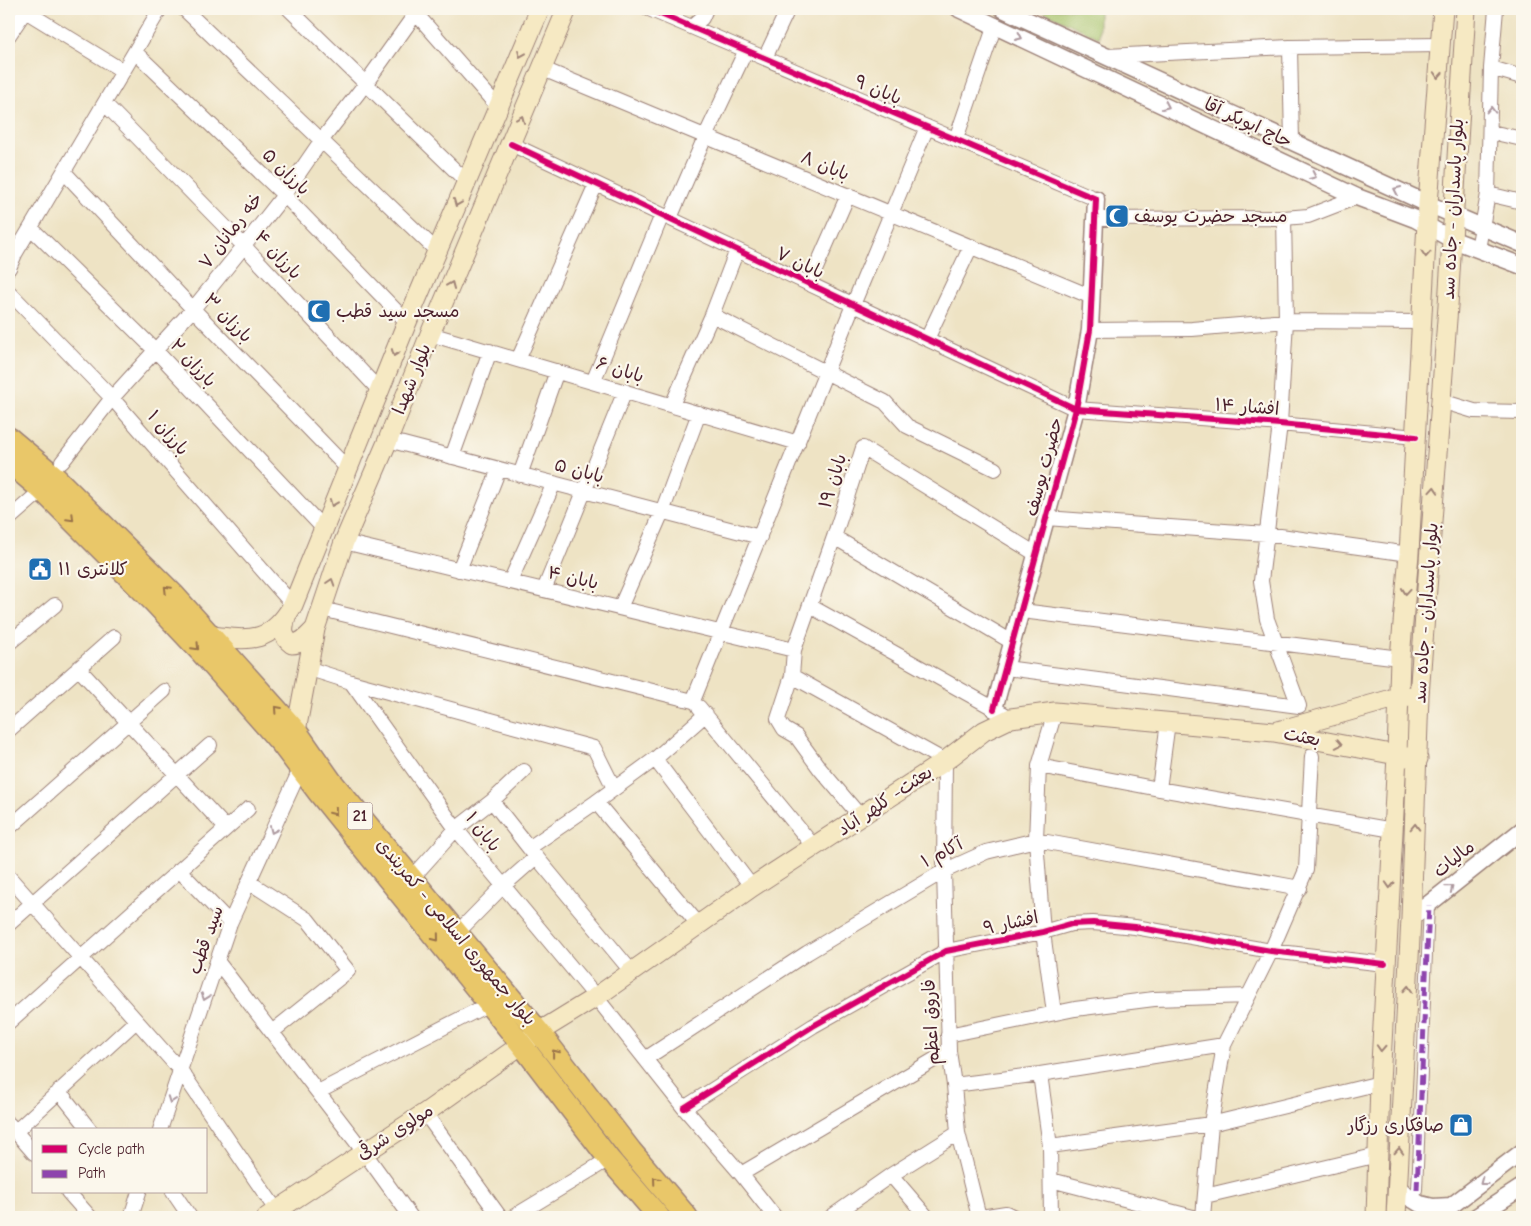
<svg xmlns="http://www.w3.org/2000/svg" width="1531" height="1226" viewBox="0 0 1531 1226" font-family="'Comic Neue','Playpen Sans Arabic',sans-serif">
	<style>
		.green { fill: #a5c269; stroke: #78704a }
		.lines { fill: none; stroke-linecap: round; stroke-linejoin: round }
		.pedestrian-casing { stroke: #9c8178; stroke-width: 12 }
		.minor-casing { stroke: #9c8178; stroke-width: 16 }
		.tertiary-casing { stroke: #9c8178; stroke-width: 19 }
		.secondary-casing { stroke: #9c8178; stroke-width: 21 }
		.primary-casing { stroke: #9c8178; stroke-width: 24 }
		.pedestrian { stroke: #fff; stroke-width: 10 }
		.minor { stroke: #fff; stroke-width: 14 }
		.tertiary { stroke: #fff; stroke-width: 16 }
		.secondary { stroke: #f6e9c3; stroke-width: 19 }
		.primary { stroke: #e9c769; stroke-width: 21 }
		.quiet { stroke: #8e44ad; stroke-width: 5; stroke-dasharray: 10 5; stroke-linecap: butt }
		.cycleway-casing { stroke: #fbf7ec; stroke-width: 9 }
		.cycleway { stroke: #d6006c; stroke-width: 6 }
		.oneway { stroke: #ae9aa0 }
		.oneway2 { stroke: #a08477 }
		.oneway3 { stroke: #9a734a }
		.labels { text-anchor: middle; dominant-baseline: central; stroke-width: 4.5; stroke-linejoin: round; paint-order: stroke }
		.shield { fill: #fbf7ec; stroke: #7f6065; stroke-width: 1 }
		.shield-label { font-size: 16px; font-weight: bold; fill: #4a1f2b }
		.street-label { font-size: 18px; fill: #4a1f2b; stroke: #fbf7ec }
		.poi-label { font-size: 18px; fill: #4a1f2b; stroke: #fbf7ec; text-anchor: start }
	</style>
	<rect width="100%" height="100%" fill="#fbf7ec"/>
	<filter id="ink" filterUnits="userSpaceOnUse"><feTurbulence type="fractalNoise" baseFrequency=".02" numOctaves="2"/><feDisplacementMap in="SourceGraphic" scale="10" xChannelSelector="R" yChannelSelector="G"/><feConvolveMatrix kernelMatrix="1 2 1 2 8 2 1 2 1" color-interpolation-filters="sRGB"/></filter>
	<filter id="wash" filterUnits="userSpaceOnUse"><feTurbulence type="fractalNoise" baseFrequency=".0096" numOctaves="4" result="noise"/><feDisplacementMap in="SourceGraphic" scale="20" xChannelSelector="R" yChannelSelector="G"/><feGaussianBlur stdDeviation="1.12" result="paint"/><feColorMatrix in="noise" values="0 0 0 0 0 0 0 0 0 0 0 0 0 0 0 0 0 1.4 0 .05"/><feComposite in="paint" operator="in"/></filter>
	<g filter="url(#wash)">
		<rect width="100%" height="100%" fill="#eee3c4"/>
		<!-- green -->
		<path class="green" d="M1038 9H1099V38Z"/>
	</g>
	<g filter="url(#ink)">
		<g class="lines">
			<!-- pedestrian casing -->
			<g class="pedestrian-casing">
				<path id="pedestrian" d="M1417 1190 1429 905"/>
			</g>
			<!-- minor casing -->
			<g class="minor-casing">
				<path id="minor" d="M22 9 123 71
					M184 9 438 252
					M289 9 466 181
					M412 9 499 108
					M649 9 1096 199
					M692 27 702 18 706 9
					M9 35 25 11
					M1290 47 1292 142
					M135 52 284 195 407 322
					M1107 56 1290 47 1440 45
					M765 58 788 9
					M1491 68 1522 77
					M543 69 1092 297
					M105 104 244 246 380 391
					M1491 132 1522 139
					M956 139 995 25
					M511 144 1076 409 1280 424 1416 437
					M64 172 193 309 347 468
					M1488 194 1522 202
					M670 218 705 137 746 50
					M1095 219 1284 218
					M31 228 156 351 323 528
					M1478 249 1488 194 1491 68 1496 9
					M9 268 15 254 160 9
					M809 284 848 195
					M9 292 112 398 293 605
					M712 315 885 402 907 426 995 469
					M1090 330 1192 329 1286 321 1422 322
					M430 334 798 443
					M927 339 971 246
					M518 360 596 184
					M593 382 662 215
					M1441 401 1474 411 1522 412
					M672 405 712 315 737 250
					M388 440 760 537
					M452 457 490 351
					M62 462 112 398 193 309 244 246 284 195 321 141 366 83 416 13
					M520 475 557 371
					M1046 518 1266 534 1409 554
					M9 519 42 490
					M834 537 1012 642
					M344 542 794 650
					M459 570 499 469
					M510 582 554 483
					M544 590 625 391
					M810 606 1004 714
					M620 608 662 512 699 413
					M322 609 693 701
					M1022 611 1400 658
					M9 643 55 605
					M78 668 226 828
					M307 668 351 682 594 748 614 788
					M1006 668 1299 706 1267 619 1261 581 1280 424 1286 321 1284 218 1308 216 1357 197
					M792 676 945 761 944 871 949 1051 954 1085 958 1133 979 1217
					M351 682 456 829 596 997 684 1108 741 1174 775 1217
					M693 701 853 305 927 127
					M699 707 815 848
					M9 730 114 637
					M655 759 752 887
					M1039 766 1159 789 1393 830
					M1159 789 1168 722
					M492 801 529 848 631 971
					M596 802 699 925
					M860 816 820 769 796 736 784 729 778 719 792 676 794 650 834 537 863 448 1036 554
					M9 828 164 691
					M529 848 596 802 655 759 706 714
					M179 870 230 923
					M9 877 181 1071 281 1217
					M412 878 456 829 492 801 524 771
					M249 882 308 920 348 971 272 1032
					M9 924 210 745
					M457 933 503 886 536 857
					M217 961 364 1152 411 1217
					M1054 1013 1043 932 1036 840 1039 766 1055 712
					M9 1022 248 809
					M948 1035 1075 1009 1154 999 1248 996
					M645 1059 807 953 944 871 986 852 1036 840 1300 888
					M1040 1074 1050 1146 1051 1217
					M954 1085 1040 1074 1224 1045
					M59 1091 90 1130
					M318 1092 489 1004
					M684 1108 813 1026 946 951 1043 932 1071 924 1093 923 1135 927 1271 951 1385 964
					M425 1113 500 1217
					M9 1124 34 1153
					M160 1130 230 923 300 770
					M15 1132 136 1021
					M1050 1146 1211 1124 1380 1083
					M741 1174 949 1051
					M891 1175 927 1217
					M1051 1180 1193 1217
					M68 1192 90 1217
					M173 1192 190 1217
					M1205 1196 1378 1155
					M131 1217 139 1192
					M513 1217 609 1159
					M831 1217 891 1175 958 1133
					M981 1217 1006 1213 1014 1217
					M1203 1217 1211 1124 1224 1045 1271 951 1306 870 1312 756"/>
			</g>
			<!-- tertiary casing -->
			<g class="tertiary-casing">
				<path id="tertiary" d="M959 9 1357 197 1415 219 1451 239 1522 266
					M1003 9 1428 204 1522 244
					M994 709 1076 409 1090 330 1096 199
					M1411 918 1522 830
					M1397 1186 1407 1196 1420 1204 1433 1207 1451 1206 1522 1152
					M1476 1217 1522 1187"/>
			</g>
			<!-- secondary casing -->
			<g class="secondary-casing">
				<path id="secondary" d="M286 617C283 629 281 636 292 644 302 644 308 636 315 629
					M212 636C251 641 271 643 293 605L407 322 540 9
					M1278 731 1399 697 1411 696
					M287 738 296 731 315 629 344 542 388 440 430 334 567 9
					M267 1217 425 1113 539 1032 596 997 752 887 945 761 984 731 1011 718 1055 712 1274 732 1418 759
					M1376 1217 1380 1083 1397 755 1400 658 1409 554 1428 204 1443 9
					M1396 1217 1411 918 1419 696 1448 306 1466 9"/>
			</g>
			<!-- primary casing -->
			<g class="primary-casing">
				<path id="primary" d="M9 438 53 475 174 595 296 731 331 781 539 1032 631 1151 687 1217
					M9 462 42 490 154 602 202 653 281 743 319 793 522 1045 609 1159 659 1217"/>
			</g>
			<!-- pedestrian -->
			<use href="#pedestrian" class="pedestrian"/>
			<!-- minor -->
			<use href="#minor" class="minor"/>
			<!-- tertiary -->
			<use href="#tertiary" class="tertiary"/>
			<!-- secondary -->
			<use href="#secondary" class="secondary"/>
			<!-- primary -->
			<use href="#primary" class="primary"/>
			<!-- quiet -->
			<path class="quiet" d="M1417 1190 1429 905"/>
			<!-- cycleway casing -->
			<g class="cycleway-casing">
				<path id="cycleway" d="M649 9 1096 199 1090 330 1076 409 994 709
					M511 144 1076 409 1280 424 1416 437
					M684 1108 813 1026 946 951 1043 932 1071 924 1093 923 1135 927 1271 951 1385 964"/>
			</g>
			<!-- cycleway -->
			<use href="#cycleway" class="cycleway"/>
		</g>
		<!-- one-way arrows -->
		<defs><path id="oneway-chevron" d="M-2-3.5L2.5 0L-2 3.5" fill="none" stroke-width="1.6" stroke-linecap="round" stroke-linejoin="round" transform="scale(1.25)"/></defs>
		<g class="oneway">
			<use href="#oneway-chevron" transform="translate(1019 37) rotate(25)"/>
			<use href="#oneway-chevron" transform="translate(1166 106) rotate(25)"/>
			<use href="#oneway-chevron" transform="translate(1491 110) rotate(-89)"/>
			<use href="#oneway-chevron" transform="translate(1313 176) rotate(25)"/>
			<use href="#oneway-chevron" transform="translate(1397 190) rotate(-155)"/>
			<use href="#oneway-chevron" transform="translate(273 830) rotate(114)"/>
			<use href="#oneway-chevron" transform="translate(1450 888) rotate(-39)"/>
			<use href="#oneway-chevron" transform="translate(205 997) rotate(109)"/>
			<use href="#oneway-chevron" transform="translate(171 1100) rotate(110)"/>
			<use href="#oneway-chevron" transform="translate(1483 1182) rotate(143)"/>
		</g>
		<g class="oneway2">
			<use href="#oneway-chevron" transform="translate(521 54) rotate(113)"/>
			<use href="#oneway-chevron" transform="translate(1438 75) rotate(94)"/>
			<use href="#oneway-chevron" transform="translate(521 119) rotate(-67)"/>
			<use href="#oneway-chevron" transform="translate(457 203) rotate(112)"/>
			<use href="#oneway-chevron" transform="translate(1426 254) rotate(93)"/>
			<use href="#oneway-chevron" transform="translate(451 285) rotate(-67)"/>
			<use href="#oneway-chevron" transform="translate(395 353) rotate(111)"/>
			<use href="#oneway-chevron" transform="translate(1434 490) rotate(-86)"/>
			<use href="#oneway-chevron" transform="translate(333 503) rotate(112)"/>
			<use href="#oneway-chevron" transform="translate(331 582) rotate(-72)"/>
			<use href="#oneway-chevron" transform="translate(1406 591) rotate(95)"/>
			<use href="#oneway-chevron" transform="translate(1339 744) rotate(11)"/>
			<use href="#oneway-chevron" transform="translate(1415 827) rotate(-88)"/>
			<use href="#oneway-chevron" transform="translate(1390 885) rotate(93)"/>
			<use href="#oneway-chevron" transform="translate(1408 989) rotate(-87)"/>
			<use href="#oneway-chevron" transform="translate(1381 1048) rotate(93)"/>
			<use href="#oneway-chevron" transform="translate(1399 1151) rotate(-87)"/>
		</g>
		<g class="oneway3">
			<use href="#oneway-chevron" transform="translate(71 518) rotate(45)"/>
			<use href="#oneway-chevron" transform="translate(167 589) rotate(-135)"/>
			<use href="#oneway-chevron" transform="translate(196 647) rotate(47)"/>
			<use href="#oneway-chevron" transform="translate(277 709) rotate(-132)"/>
			<use href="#oneway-chevron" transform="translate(334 812) rotate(51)"/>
			<use href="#oneway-chevron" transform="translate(436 938) rotate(51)"/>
			<use href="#oneway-chevron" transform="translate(555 1053) rotate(-128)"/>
			<use href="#oneway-chevron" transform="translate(656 1180) rotate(-130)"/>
		</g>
	</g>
	<!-- icons -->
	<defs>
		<g id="mosque-square" transform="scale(1.25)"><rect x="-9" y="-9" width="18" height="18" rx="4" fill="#1f6fb2" stroke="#fbf7ec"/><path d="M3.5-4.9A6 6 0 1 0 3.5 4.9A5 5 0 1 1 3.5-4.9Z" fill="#fff"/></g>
		<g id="civic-square" transform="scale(1.25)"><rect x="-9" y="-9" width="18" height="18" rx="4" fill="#1f6fb2" stroke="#fbf7ec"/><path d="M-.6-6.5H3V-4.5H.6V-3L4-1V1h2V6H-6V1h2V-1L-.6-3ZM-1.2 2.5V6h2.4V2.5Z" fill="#fff"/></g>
		<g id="shop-square" transform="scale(1.25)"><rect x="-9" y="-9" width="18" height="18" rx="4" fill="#1f6fb2" stroke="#fbf7ec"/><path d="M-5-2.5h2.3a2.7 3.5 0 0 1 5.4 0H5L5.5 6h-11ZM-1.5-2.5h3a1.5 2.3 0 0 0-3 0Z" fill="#fff"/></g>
	</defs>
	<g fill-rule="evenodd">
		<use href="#mosque-square" x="1117" y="216"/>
		<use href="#mosque-square" x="319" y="311"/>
		<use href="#civic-square" x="40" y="569"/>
		<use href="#shop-square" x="1461" y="1125"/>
	</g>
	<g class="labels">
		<!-- shield labels -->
		<rect class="shield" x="347.5" y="802.5" width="25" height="27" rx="4"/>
		<g class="shield-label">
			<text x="360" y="816">21</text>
		</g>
		<!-- street labels -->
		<g class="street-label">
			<text transform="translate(878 90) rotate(23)">بابان ۹</text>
			<text transform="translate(1248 123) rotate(25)">حاج ابوبکر آقا</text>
			<text transform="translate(825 166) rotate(22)">بابان ۸</text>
			<text transform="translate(286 172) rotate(44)">بارزان ۵</text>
			<text transform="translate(1453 209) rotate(-87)">بلوار پاسداران - جاده سد</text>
			<text transform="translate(231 231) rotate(-52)">خه رمانان ۷</text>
			<text transform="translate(278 255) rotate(47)">بارزان ۴</text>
			<text transform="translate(800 263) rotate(25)">بابان ۷</text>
			<text transform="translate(228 318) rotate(46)">بارزان ۳</text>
			<text transform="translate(193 363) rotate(47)">بارزان ۲</text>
			<text transform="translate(620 370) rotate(17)">بابان ۶</text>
			<text transform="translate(412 379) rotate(-68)">بلوار شهدا</text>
			<text transform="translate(1247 407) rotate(4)">افشار ۱۴</text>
			<text transform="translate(168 433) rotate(49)">بارزان ۱</text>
			<text transform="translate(1044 467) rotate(-75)">حضرت یوسف</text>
			<text transform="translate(579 471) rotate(15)">بابان ۵</text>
			<text transform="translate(833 481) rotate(-73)">بابان ۱۹</text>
			<text transform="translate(573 578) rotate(13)">بابان ۴</text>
			<text transform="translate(1426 613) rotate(-86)">بلوار پاسداران - جاده سد</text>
			<text transform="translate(1302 737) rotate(11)">بعثت</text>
			<text transform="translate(885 801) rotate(-34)">بعثت- کلهر آباد</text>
			<text transform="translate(483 832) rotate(52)">بابان ۱</text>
			<text transform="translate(942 853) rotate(-27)">آکام ۱</text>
			<text transform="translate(1454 859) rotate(-39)">مالیات</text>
			<text transform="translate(1011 923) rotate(-12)">افشار ۹</text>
			<text transform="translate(456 932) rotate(50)">بلوار جمهوری اسلامی - کمربندی</text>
			<text transform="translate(206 940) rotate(-70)">سید قطب</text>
			<text transform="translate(931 1022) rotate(-93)">فاروق اعظم</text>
			<text transform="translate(395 1132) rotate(-33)">مولوی شرقی</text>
		</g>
		<!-- poi labels -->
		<g class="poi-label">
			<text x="1134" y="216">مسجد حضرت یوسف</text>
			<text x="336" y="311">مسجد سید قطب</text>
			<text x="58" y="569">کلانتری ۱۱</text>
			<text x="1444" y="1125" text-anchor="end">صافکاری رزگار</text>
		</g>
	</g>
	<!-- margin -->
	<rect width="1531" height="1226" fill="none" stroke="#fbf7ec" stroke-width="30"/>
	<!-- legend -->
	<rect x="32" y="1128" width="175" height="65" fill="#fbf7ec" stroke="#b4a19f"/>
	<rect x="42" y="1145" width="25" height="8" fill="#d6006c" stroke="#b4a19f"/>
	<text x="78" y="1154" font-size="15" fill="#4a1f2b">Cycle path</text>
	<rect x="42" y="1170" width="25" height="8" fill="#8e44ad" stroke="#b4a19f"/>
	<text x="78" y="1178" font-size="15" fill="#4a1f2b">Path</text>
</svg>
